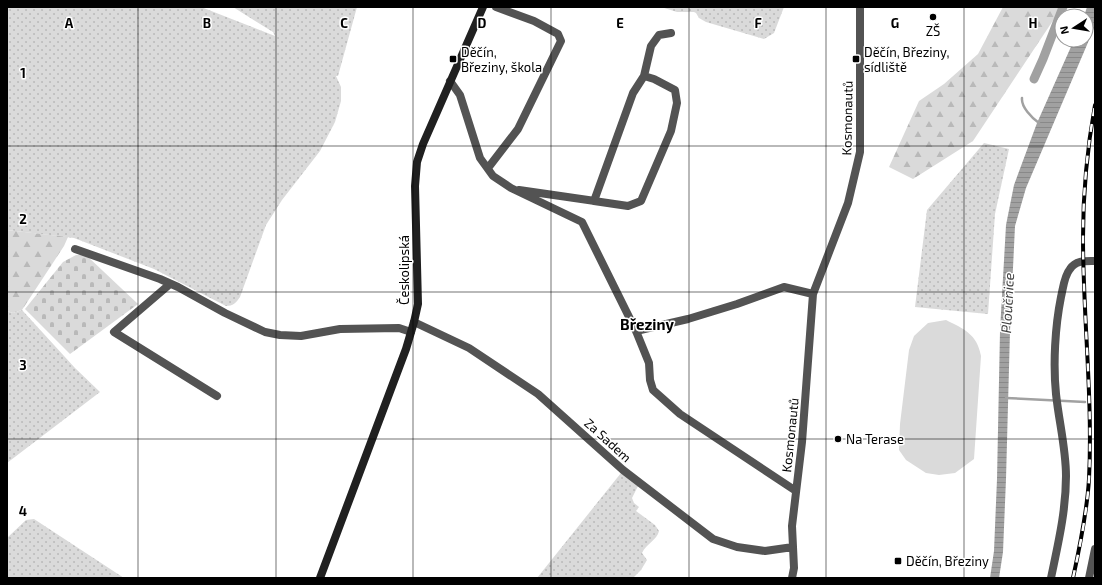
<svg xmlns="http://www.w3.org/2000/svg" width="1102" height="585" viewBox="0 0 1102 585" font-family="'Exo 2',sans-serif">
	<style>
		.grass { fill: url(#grass-dots) }
		.forest { fill: url(#forest-firs) }
		.cemetery { fill: url(#cemetery-stones) }
		.pitch { fill: #dadada }
		.water { fill: url(#water-rules) }
		.lines { fill: none; stroke-linecap: round; stroke-linejoin: round }
		.stream { stroke: #a1a1a1; stroke-width: 2.5 }
		.canal { stroke: #a1a1a1; stroke-width: 9 }
		.street { stroke: #535353; stroke-width: 8 }
		.secondary { stroke: #202020; stroke-width: 8 }
		.rail-casing { stroke: #000; stroke-width: 4 }
		.rail { stroke: #fff; stroke-width: 2.5; stroke-dasharray: 8; stroke-linecap: butt }
		.grid { fill: none; stroke: #000; stroke-width: 1; stroke-opacity: 0.55 }
		.poi-dot { fill: #000; stroke: #fff; stroke-width: 1.5 }
		.labels { text-anchor: middle; dominant-baseline: central; stroke-width: 3; stroke-linejoin: round; paint-order: stroke }
		.poi-label { font-size: 13px; fill: #000; stroke: #fff; text-anchor: start }
		.street-label { font-size: 13px; fill: #000; stroke: #fff }
		.water-label { font-size: 14px; font-style: italic; fill: #424242; stroke: #fff }
		.quarter-label { font-size: 15px; font-weight: bold; fill: #000; stroke: #fff }
		.grid-label { font-size: 13px; text-anchor: middle; font-weight: bold; fill: #000; stroke: #fff; stroke-width: 3; stroke-linejoin: round; paint-order: stroke }
	</style>
	<defs>
		<pattern id="grass-dots" width="8" height="8" patternUnits="userSpaceOnUse"><rect width="8" height="8" fill="#dadada"/><path d="M2 2h.1M6 6h.1" fill="none" stroke="#b9b9b9" stroke-width="1.8" stroke-linecap="round"/></pattern>
		<pattern id="forest-firs" width="22" height="20" patternUnits="userSpaceOnUse"><rect width="22" height="20" fill="#dadada"/><path d="M5 1l3.5 6h-7zM16 11l3.5 6h-7z" fill="#b9b9b9"/></pattern>
		<pattern id="cemetery-stones" width="16" height="16" patternUnits="userSpaceOnUse"><rect width="16" height="16" fill="#dadada"/><path d="M2 7V4a2 2 0 0 1 4 0v3zM10 15v-3a2 2 0 0 1 4 0v3z" fill="#b9b9b9"/></pattern>
		<pattern id="water-rules" width="6" height="5" patternUnits="userSpaceOnUse"><rect width="6" height="5" fill="#a1a1a1"/><path d="M0 2.5h6" fill="none" stroke="#898989"/></pattern>
	</defs>
	<rect width="100%" height="100%" fill="#fff"/>
	<!-- grass -->
	<path class="grass" d="M7 7H201L275 36 273 32 233 7H357L338 76H336L341 87V101L335 122 320 151 282 200 266 225 240 297C236 303 233 306 226 306L154 269 74 238 7 230Z
		M661 7H784L774 33 764 39 706 22 699 18 696 13 694 12H677Z
		M984 143 1009 149 995 214 988 314 915 307 927 210Z
		M22 310 75 368 100 392 7 463V311L13 313Z
		M621 473 638 486 632 498 634 503 639 507 636 511 655 525 659 531C657 540 646 544 642 553L647 560 641 570 633 578H537Z
		M34 519 124 578H7V538L26 520Z"/>
	<!-- forest -->
	<path class="forest" d="M1003 7H1059L1058 13 973 141 913 179 889 167 919 101 944 84 978 54Z
		M7 230 68 237 64 246 22 310 13 313 7 311Z"/>
	<!-- cemetery -->
	<path class="cemetery" d="M76 255H86L138 304 70 354 25 309 63 262Z"/>
	<!-- pitch -->
	<path class="pitch" d="M946 320C964 329 977 334 981 356L974 459 955 473 939 475 926 473 906 460 899 450 900 424 909 350 914 336 928 323Z"/>
	<!-- water -->
	<path class="water" d="M1087 7H1095V26L1026 188 1015 226 1010 331 1006 479 1003 552 999 578H990L994 551 997 479 1000 331 1006 225 1014 185 1037 123 1074 40H1086V16H1084Z"/>
	<g class="lines">
		<!-- stream -->
		<path class="stream" d="M1022 98C1021 107 1032 118 1039 123
			M1006 398 1085 402"/>
		<!-- canal -->
		<path class="canal" d="M1034 79 1043 59 1063 7"/>
		<!-- street -->
		<path class="street" d="M644 76 654 79 675 90 677 103 671 131 641 201 628 206 594 201 633 93Z
			M644 76 651 46 659 35 671 33
			M450 81 460 95 480 158 493 176 511 188 582 222 636 331 649 363 650 380 653 390 680 414 796 491
			M488 168 518 129 561 41 558 34 534 21 496 7
			M519 190 595 201
			M75 249 160 279 178 287 225 313 265 332 280 335 301 336 340 329 399 328 411 332
			M170 284 114 332 217 396
			M414 322 469 348 538 394 623 470 713 539 737 547 765 551 793 547
			M636 331 688 319 737 304 784 287 813 294
			M792 578 794 568 792 526 802 442 813 294 848 203 860 152V7
			M1051 578C1058 544 1066 511 1066 476 1066 449 1059 422 1056 394 1053 364 1055 327 1061 297 1063 289 1064 276 1070 269 1076 260 1086 261 1095 261
			M1089 578 1095 549"/>
		<!-- secondary -->
		<path class="secondary" d="M320 578 406 349 414 322 418 304 415 186 417 162 423 144 483 7"/>
		<!-- rail casing -->
		<g class="rail-casing">
			<path id="rail" d="M1073 578C1080 546 1087 512 1089 479 1093 399 1083 318 1083 238 1083 193 1087 149 1095 105"/>
		</g>
		<!-- rail -->
		<use href="#rail" class="rail"/>
	</g>
	<!-- grid -->
	<path class="grid" d="M138 7V578M276 7V578M413 7V578M551 7V578M689 7V578M826 7V578M964 7V578M7 146H1095M7 292H1095M7 439H1095"/>
	<!-- markers -->
	<g class="poi-dot">
		<circle cx="933" cy="17" r="4"/>
		<rect x="449" y="55" width="8" height="8" rx="2"/>
		<rect x="852" y="55" width="8" height="8" rx="2"/>
		<circle cx="838" cy="439" r="4"/>
		<rect x="894" y="557" width="8" height="8" rx="2"/>
	</g>
	<g class="labels">
		<!-- poi labels -->
		<g class="poi-label">
			<text x="933" y="31" text-anchor="middle">ZŠ</text>
			<text x="461" y="52">Děčín,<tspan x="461" dy="15">Březiny, škola</tspan></text>
			<text x="864" y="52">Děčín, Březiny,<tspan x="864" dy="15">sídliště</tspan></text>
			<text x="846" y="439">Na Terase</text>
			<text x="906" y="561">Děčín, Březiny</text>
		</g>
		<!-- street labels -->
		<g class="street-label">
			<text transform="translate(847 118) rotate(-89)">Kosmonautů</text>
			<text transform="translate(404 270) rotate(-90)">Českolipská</text>
			<text transform="translate(790 435) rotate(-84)">Kosmonautů</text>
			<text transform="translate(608 440) rotate(42)">Za Sadem</text>
		</g>
		<!-- water labels -->
		<g class="water-label">
			<text transform="translate(1007 303) rotate(-87)">Ploučnice</text>
		</g>
		<!-- quarter labels -->
		<g class="quarter-label">
			<text x="647" y="324">Březiny</text>
		</g>
	</g>
	<g class="grid-label">
		<text x="69" y="28">A</text>
		<text x="207" y="28">B</text>
		<text x="344" y="28">C</text>
		<text x="482" y="28">D</text>
		<text x="620" y="28">E</text>
		<text x="758" y="28">F</text>
		<text x="895" y="28">G</text>
		<text x="1033" y="28">H</text>
		<text x="23" y="78">1</text>
		<text x="23" y="224">2</text>
		<text x="23" y="370">3</text>
		<text x="23" y="516">4</text>
	</g>
	<!-- border -->
	<rect width="1102" height="585" fill="none" stroke="#000000" stroke-width="16"/>
	<!-- north arrow -->
	<g transform="translate(1074 28) rotate(258)"><circle r="19" fill="#ffffff" stroke="#999999"/>
	<path d="M0-3L7 15L0 10L-7 15Z" fill="#000000"/>
	<text y="-6" font-size="11" font-weight="bold" text-anchor="middle" fill="#000000">N</text>
	</g>
</svg>
